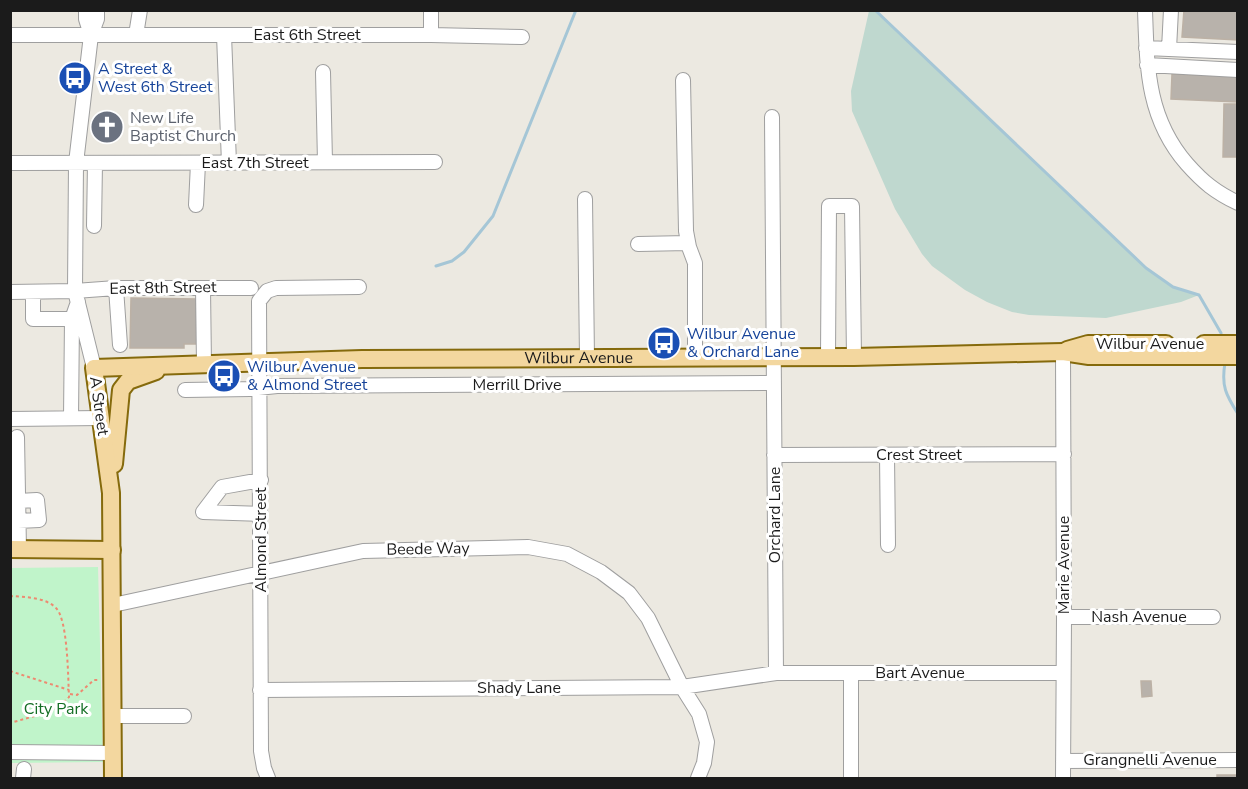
<svg xmlns="http://www.w3.org/2000/svg" width="1248" height="789" viewBox="0 0 1248 789" font-family="'Nunito Sans',sans-serif">
	<style>
		.wetland { fill: #bfd8cf }
		.park { fill: #c0f4ca }
		.lines { fill: none; stroke-linecap: round; stroke-linejoin: round }
		.stream { stroke: #a5c6d6; stroke-width: 3 }
		.building { fill: #b8b2ab; stroke: #bcb1a5; stroke-width: 1.5 }
		.minor-casing { stroke: #9f9f9f; stroke-width: 16 }
		.major-casing { stroke: #856a0c; stroke-width: 20 }
		.path { stroke: #ed8a71; stroke-width: 2; stroke-dasharray: 3 3; stroke-linecap: butt }
		.minor { stroke: #fff; stroke-width: 14 }
		.major { stroke: #f3d79f; stroke-width: 16 }
		.labels { text-anchor: middle; dominant-baseline: central; stroke-width: 6; stroke-linejoin: round; paint-order: stroke }
		.street-label { font-size: 16px; fill: #1b1b1b; stroke: #fff }
		.transit-label { font-size: 16px; fill: #164399; stroke: #fff; text-anchor: start }
		.worship-label { font-size: 16px; fill: #5b616d; stroke: #fff; text-anchor: start }
		.park-label { font-size: 16px; fill: #146e25; stroke: #fff }
	</style>
	<rect width="100%" height="100%" fill="#ece9e1"/>
	<!-- wetland -->
	<path class="wetland" d="M869 11H875L1146 268 1173 287 1199 295 1181 302 1106 318 1029 315 1012 312 987 302 965 290 932 266 922 254 895 209 852 111 851 91Z"/>
	<!-- park -->
	<path class="park" d="M98 567 103 762 11 763 10 568Z"/>
	<g class="lines">
		<!-- stream -->
		<path class="stream" d="M875 10 1146 268 1173 287 1199 295 1221 333
			M436 266 452 261 464 252 493 216 576 10
			M1225 363C1221 386 1226 395 1238 414"/>
	</g>
	<!-- building -->
	<path class="building" d="M1184 10H1238V40L1182 37Z
		M1172 74 1238 77V102L1171 99Z
		M1224 104H1238V157H1223Z
		M131 298 198 299 197 344H184V348H130Z
		M1141 681H1151L1152 696 1142 697Z
		M1217 775H1238V778H1217Z"/>
	<g class="lines">
		<!-- minor casing -->
		<g class="minor-casing">
			<path id="minor" d="M86 10V19L91 35
				M431 10V35
				M1145 10C1147 68 1147 118 1187 164 1203 182 1215 192 1238 203
				M10 35H431L522 37
				M136 35 140 10
				M224 35 229 163
				M1146 48 1238 52
				M1169 49 1171 10
				M1147 65 1238 70
				M323 72 325 162
				M683 80 686 231 689 247 695 263V358
				M772 117 776 673
				M10 163 435 162
				M585 199 587 358
				M196 205 198 163
				M94 226 95 163
				M638 244 688 243
				M116 288 120 345
				M203 288 204 365
				M10 292 75 291 116 288H251
				M33 292V319H80
				M1063 352 1064 617 1063 778
				M828 357 829 206H852L854 357
				M94 368 75 291 76 163 91 35 97 19V10
				M185 390 250 389 277 386 774 383
				M71 418 72 319 78 302
				M10 419 101 418
				M17 437 19 549
				M774 455 1064 454
				M887 455 888 545
				M261 480 222 487 203 512 261 514
				M18 501 37 500 39 520 18 521
				M113 605 363 551 528 547 567 554 601 572 629 593 648 618 682 687 699 714 707 742 704 763 698 778
				M1064 617H1213
				M260 690 682 687 776 673H1063
				M113 716H184
				M10 752 113 753
				M1063 761 1238 760
				M23 778 24 769
				M268 778 264 768 261 751 259 301 267 291 276 288 359 287
				M851 778V673"/>
		</g>
		<!-- major casing -->
		<g class="major-casing">
			<g id="major">
				<path d="M1204 344H1238"/>
				<path d="M1067 350 1088 344H1166"/>
				<path d="M114 464 121 390 128 381 156 371"/>
				<path d="M10 549 112 550"/>
				<path id="s1" d="M113 778 111 493 94 368 362 359 854 357 1063 352 1089 356H1238"/>
			</g>
		</g>
		<!-- path -->
		<path class="path" d="M10 596C25 597 45 597 56 608 68 620 68 678 69 697L56 710 10 723
			M10 671 69 690
			M70 694 77 695 94 680H98"/>
		<!-- minor -->
		<use href="#minor" class="minor"/>
		<!-- major -->
		<use href="#major" class="major"/>
	</g>
	<!-- icons -->
	<defs>
		<g id="bus-disc" transform="scale(1.725)"><circle r="9.5" fill="#1a4fb4" stroke="#fff"/><path d="M-5-6H5V4H4V6H2V4H-2V6H-4V4H-5ZM-3.5-4V0h7V-4ZM-3.5 1.2v1.5H-2V1.2ZM2 1.2v1.5H3.5V1.2Z" fill="#fff"/></g>
		<g id="church-disc" transform="scale(1.725)"><circle r="9.5" fill="#6b7280" stroke="#fff"/><path d="M-1.2-6h2.4v3.5h3.3v2.4h-3.3V6h-2.4V-.1h-3.3v-2.4h3.3Z" fill="#fff"/></g>
	</defs>
	<g fill-rule="evenodd">
		<use href="#bus-disc" x="75" y="78"/>
		<use href="#church-disc" x="107" y="127"/>
		<use href="#bus-disc" x="664" y="343"/>
		<use href="#bus-disc" x="224" y="376"/>
	</g>
	<g class="labels">
		<!-- street labels -->
		<g class="street-label">
			<text x="307" y="35">East 6th Street</text>
			<text x="255" y="163">East 7th Street</text>
			<text transform="translate(163 288) rotate(-1)">East 8th Street</text>
			<text x="1150" y="344">Wilbur Avenue</text>
			<text stroke="none"><textPath href="#s1" startOffset="896">Wilbur Avenue</textPath></text>
			<text x="517" y="385">Merrill Drive</text>
			<text transform="translate(99 406) rotate(82)">A Street</text>
			<text x="919" y="455">Crest Street</text>
			<text transform="translate(775 515) rotate(-90)">Orchard Lane</text>
			<text transform="translate(261 540) rotate(-90)">Almond Street</text>
			<text transform="translate(428 549) rotate(-1)">Beede Way</text>
			<text transform="translate(1064 565) rotate(-90)">Marie Avenue</text>
			<text x="1139" y="617">Nash Avenue</text>
			<text x="920" y="673">Bart Avenue</text>
			<text x="519" y="688">Shady Lane</text>
			<text x="1150" y="760">Grangnelli Avenue</text>
		</g>
		<!-- transit labels -->
		<g class="transit-label">
			<text x="98" y="69">A Street &amp;<tspan x="98" dy="18">West 6th Street</tspan></text>
			<text x="687" y="334">Wilbur Avenue<tspan x="687" dy="18">&amp; Orchard Lane</tspan></text>
			<text x="247" y="367">Wilbur Avenue<tspan x="247" dy="18">&amp; Almond Street</tspan></text>
		</g>
		<!-- worship labels -->
		<g class="worship-label">
			<text x="130" y="118">New Life<tspan x="130" dy="18">Baptist Church</tspan></text>
		</g>
		<!-- park labels -->
		<g class="park-label">
			<text x="56" y="709">City Park</text>
		</g>
	</g>
	<!-- border -->
	<rect width="1248" height="789" fill="none" stroke="#1b1b1b" stroke-width="24"/>
</svg>
